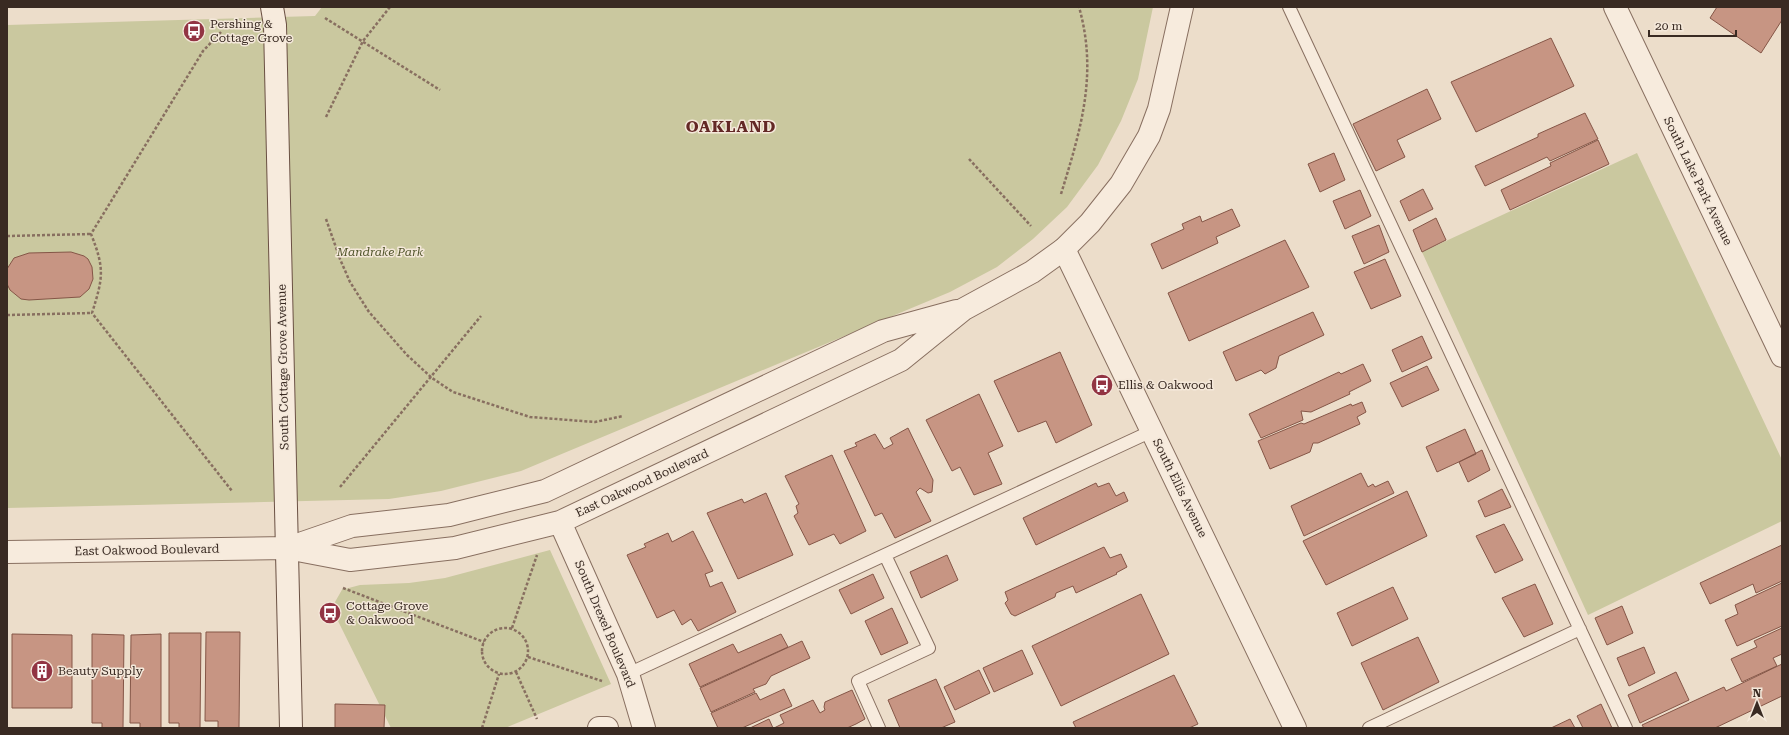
<svg xmlns="http://www.w3.org/2000/svg" width="1789" height="735" viewBox="0 0 1789 735" font-family="'Roboto Serif',serif">
	<style>
		.green { fill: #cac89f }
		.building { fill: #c79583; stroke: #855647 }
		.lines { fill: none; stroke-linecap: round; stroke-linejoin: round }
		.service-casing { stroke: #886f60; stroke-width: 14 }
		.minor-casing { stroke: #886f60; stroke-width: 24 }
		.tertiary-casing { stroke: #886f60; stroke-width: 24 }
		.secondary-casing { stroke: #6a5043; stroke-width: 24 }
		.path { stroke: #886f60; stroke-width: 2.5; stroke-dasharray: 3 2; stroke-linecap: butt }
		.service { stroke: #f7ebdd; stroke-width: 12 }
		.minor { stroke: #f7ebdd; stroke-width: 22 }
		.tertiary { stroke: #f7ebdd; stroke-width: 22 }
		.secondary { stroke: #f7ebdd; stroke-width: 22 }
		.labels { text-anchor: middle; dominant-baseline: central; stroke-width: 3; stroke-linejoin: round; paint-order: stroke }
		.poi-label { font-size: 12px; fill: #392a22; stroke: #f4e8da; text-anchor: start }
		.street-label { font-size: 12px; fill: #392a22; stroke: #f4e8da }
		.park-label { font-size: 12px; font-style: italic; fill: #50542a; stroke: #f4e8da }
		.district-label { font-size: 16px; font-weight: bold; letter-spacing: 1px; fill: #632825; stroke: #f4e8da }
	</style>
	<rect width="100%" height="100%" fill="#ecddca"/>
	<!-- green -->
	<path class="green" d="M322 7H1153L1138 79 1121 121 1098 165 1067 207 1033 239 997 267 950 292 521 471 441 491 389 499 7 508V25L315 16Z
		M1637 153 1782 460V521L1588 615 1422 252Z
		M550 550 611 684 505 728H391L337 619 335 602 343 588 345 589 360 585 409 583 445 578Z"/>
	<!-- building -->
	<path class="building" d="M1717 7H1782V20L1761 53 1710 18Z
		M1551 38 1574 86 1476 132 1451 82Z
		M1427 89 1441 119 1397 140 1405 157 1376 171 1353 124Z
		M1585 113 1598 139 1550 161 1547 157 1485 186 1475 166 1538 137V134Z
		M1598 140 1609 164 1510 210 1501 190 1551 166 1550 163Z
		M1334 153 1345 180 1320 192 1308 164Z
		M1423 189 1433 209 1409 221 1400 201Z
		M1360 190 1371 216 1345 229 1333 201Z
		M1232 209 1240 226 1216 237 1218 243 1162 269 1151 244 1184 229 1182 224 1200 216 1202 222Z
		M1436 218 1446 240 1422 252 1413 230Z
		M1379 225 1389 252 1364 264 1352 236Z
		M1285 240 1309 287 1189 341 1168 293Z
		M71 252 84 256 88 259 92 267 93 279 89 289 80 297 29 300 21 299 10 290 7 284V269L14 258 29 253Z
		M1385 259 1401 296 1371 309 1354 272Z
		M1313 312 1324 335 1279 356 1276 368 1265 374 1261 370 1236 381 1223 352Z
		M1422 336 1432 358 1402 372 1392 350Z
		M1060 352 1092 425 1056 443 1046 421 1018 432 994 381Z
		M1363 364 1371 381 1349 392 1350 394 1311 412 1301 411 1303 420 1261 438 1249 414 1339 372 1341 374Z
		M1427 366 1439 390 1402 407 1390 383Z
		M979 394 1003 446 988 453 1002 484 974 495 960 467 952 471 926 420Z
		M1362 402 1366 412 1357 417 1360 424 1318 443H1313L1310 452 1270 469 1258 441 1301 423 1304 424 1351 404 1352 406Z
		M908 428 933 480 932 492 928 493 920 488 916 492 931 521 895 538 882 513 875 516 844 451 857 446 855 443 875 434 884 449 893 444 890 438Z
		M1465 429 1476 454 1437 472 1426 447Z
		M1482 450 1490 470 1468 482 1459 462Z
		M832 455 866 531 840 544 834 534 809 545 794 516 798 513 796 506 799 504 785 476Z
		M1361 473 1368 487 1373 484 1375 487 1388 481 1394 493 1304 536 1291 506Z
		M1096 483 1098 487 1109 483 1116 496 1124 492 1128 501 1036 545 1023 518Z
		M1502 489 1511 507 1485 517 1478 501Z
		M1407 491 1427 536 1326 585 1303 541Z
		M766 493 793 555 738 579 707 513 742 499 744 503Z
		M1504 524 1523 560 1495 573 1476 536Z
		M693 531 713 571 705 574 710 587 722 582 736 612 698 631 691 619 682 625 674 610 657 618 627 555 646 547 644 544 668 533 672 542Z
		M1782 545V581L1756 593 1753 584 1710 604 1700 583Z
		M1104 547 1110 558 1121 554 1127 567 1116 573 1117 574 1076 593 1073 586 1056 593 1055 597 1015 616 1011 614 1005 603 1008 600 1005 592Z
		M947 555 958 580 921 598 910 572Z
		M873 574 884 598 851 614 839 590Z
		M1782 583V626L1737 646 1725 620 1738 614 1735 605Z
		M1535 584 1553 624 1524 637 1502 598Z
		M1393 587 1408 619 1352 646 1337 613Z
		M1141 594 1169 654 1061 706 1032 646Z
		M1622 606 1633 633 1607 645 1595 618Z
		M892 608 908 643 881 655 865 621Z
		M1782 628V654L1773 658 1777 666 1742 682 1731 659 1757 647 1754 641Z
		M206 632H240L239 728H218V721H205Z
		M169 633H201L200 728H179V723H169Z
		M12 634 72 635V708H12Z
		M92 634 124 635 123 728H102V723H92Z
		M161 634V728H140V723H130L131 635Z
		M781 634 788 647 700 687 689 664 733 644 738 653Z
		M1418 637 1439 682 1383 710 1361 663Z
		M802 641 810 658 771 676 766 684 753 689 755 692 711 712 700 688Z
		M1644 647 1655 673 1629 686 1617 658Z
		M1022 650 1033 674 994 692 983 668Z
		M1782 664V696L1715 728H1644L1642 725 1724 687 1726 691Z
		M979 670 990 693 955 710 944 687Z
		M1676 672 1689 700 1640 723 1628 695Z
		M1174 675 1198 724 1189 728H1076L1073 722Z
		M936 679 955 722 941 728H900L888 700Z
		M784 689 792 706 742 728H718L711 713 756 693 760 700Z
		M852 690 865 719 856 724 847 728H774L784 723 780 715 813 700 820 713 825 710 824 707 825 702Z
		M335 704 385 705 384 728H335Z
		M1601 704 1612 728H1583L1577 716Z
		M769 719 773 728H750Z
		M1570 719 1575 728H1551Z"/>
	<g class="lines">
		<!-- service casing -->
		<g class="service-casing">
			<path id="service" d="M1289 7 1626 728
				M628 674 1152 431
				M879 728 858 681 929 648 885 555
				M1369 728 1580 629"/>
		</g>
		<!-- minor casing -->
		<g class="minor-casing">
			<path id="minor" d="M1064 249 1295 728
				M599 728H607"/>
		</g>
		<!-- tertiary casing -->
		<g class="tertiary-casing">
			<path id="tertiary" d="M1615 7 1782 356
				M560 522 628 674 644 728
				M288 548 352 526 449 515 545 491 883 331 956 311
				M7 552 287 548 350 560 455 548 560 522 901 360 964 309 1032 272 1064 249 1090 223 1121 184 1149 136 1159 109 1182 7"/>
		</g>
		<!-- secondary casing -->
		<g class="secondary-casing">
			<path id="secondary" d="M272 7 275 25 291 728"/>
		</g>
		<!-- path -->
		<path class="path" d="M325 18 440 90
			M221 32 203 51 91 234C105 269 103 278 92 313L232 491
			M326 117 363 41 390 7
			M969 159 1031 226
			M1061 194C1081 129 1098 74 1079 7
			M326 219 340 259 350 282 369 312 407 355 432 378 453 392 530 417 595 422 623 416
			M7 236 91 234
			M7 315 92 313
			M340 487 481 316
			M343 588 484 642
			M482 651a23 23 0 1 1 46 0a23 23 0 1 1-46 0Z
			M512 628 537 555
			M528 657 602 681
			M516 672 537 719
			M482 728 499 674"/>
		<!-- service -->
		<use href="#service" class="service"/>
		<!-- minor -->
		<use href="#minor" class="minor"/>
		<!-- tertiary -->
		<use href="#tertiary" class="tertiary"/>
		<!-- secondary -->
		<use href="#secondary" class="secondary"/>
	</g>
	<!-- icons -->
	<defs>
		<g id="bus-disc" transform="scale(1.15)"><circle r="9.5" fill="#923443" stroke="#f4e8da"/><path d="M-5-6H5V4H4V6H2V4H-2V6H-4V4H-5ZM-3.5-4V0h7V-4ZM-3.5 1.2v1.5H-2V1.2ZM2 1.2v1.5H3.5V1.2Z" fill="#fff"/></g>
		<g id="building-disc" transform="scale(1.15)"><circle r="9.5" fill="#923443" stroke="#f4e8da"/><path d="M-4-6H4V6H1V3H-1V6H-4ZM-2.5-4.3h1.7v1.8h-1.7ZM.8-4.3h1.7v1.8H.8ZM-2.5-1h1.7V.8h-1.7ZM.8-1h1.7V.8H.8Z" fill="#fff"/></g>
	</defs>
	<g fill-rule="evenodd">
		<use href="#bus-disc" x="194" y="31"/>
		<use href="#bus-disc" x="1102" y="385"/>
		<use href="#bus-disc" x="330" y="613"/>
		<use href="#building-disc" x="42" y="671"/>
	</g>
	<g class="labels">
		<!-- poi labels -->
		<g class="poi-label">
			<text x="210" y="24">Pershing &amp;<tspan x="210" dy="14">Cottage Grove</tspan></text>
			<text x="1118" y="385">Ellis &amp; Oakwood</text>
			<text x="346" y="606">Cottage Grove<tspan x="346" dy="14">&amp; Oakwood</tspan></text>
			<text x="58" y="671">Beauty Supply</text>
		</g>
		<!-- street labels -->
		<g class="street-label">
			<text transform="translate(1698 181) rotate(64)">South Lake Park Avenue</text>
			<text transform="translate(283 367) rotate(-91)">South Cottage Grove Avenue</text>
			<text transform="translate(642 483) rotate(-25)">East Oakwood Boulevard</text>
			<text transform="translate(1180 488) rotate(64)">South Ellis Avenue</text>
			<text transform="translate(147 550) rotate(-1)">East Oakwood Boulevard</text>
			<text transform="translate(605 624) rotate(67)">South Drexel Boulevard</text>
		</g>
		<!-- park labels -->
		<g class="park-label">
			<text x="380" y="252">Mandrake Park</text>
		</g>
		<!-- district labels -->
		<g class="district-label">
			<text x="731" y="126">OAKLAND</text>
		</g>
	</g>
	<!-- border -->
	<rect width="1789" height="735" fill="none" stroke="#392a22" stroke-width="16"/>
	<!-- north arrow -->
	<g transform="translate(1757 703)" stroke="#f4e8da" stroke-width="3" paint-order="stroke">
	<path d="M0-3L7 15L0 10L-7 15Z" fill="#392a22"/>
	<text y="-6" font-size="11" font-weight="bold" text-anchor="middle" fill="#392a22">N</text>
	</g>
	<!-- scale -->
	<path d="M1649 30v6h87v-6" fill="none" stroke="#392a22" stroke-width="2"/>
	<text x="1655" y="30" font-size="12" fill="#392a22" stroke="#f4e8da" stroke-width="3" paint-order="stroke">20 m</text>
</svg>
